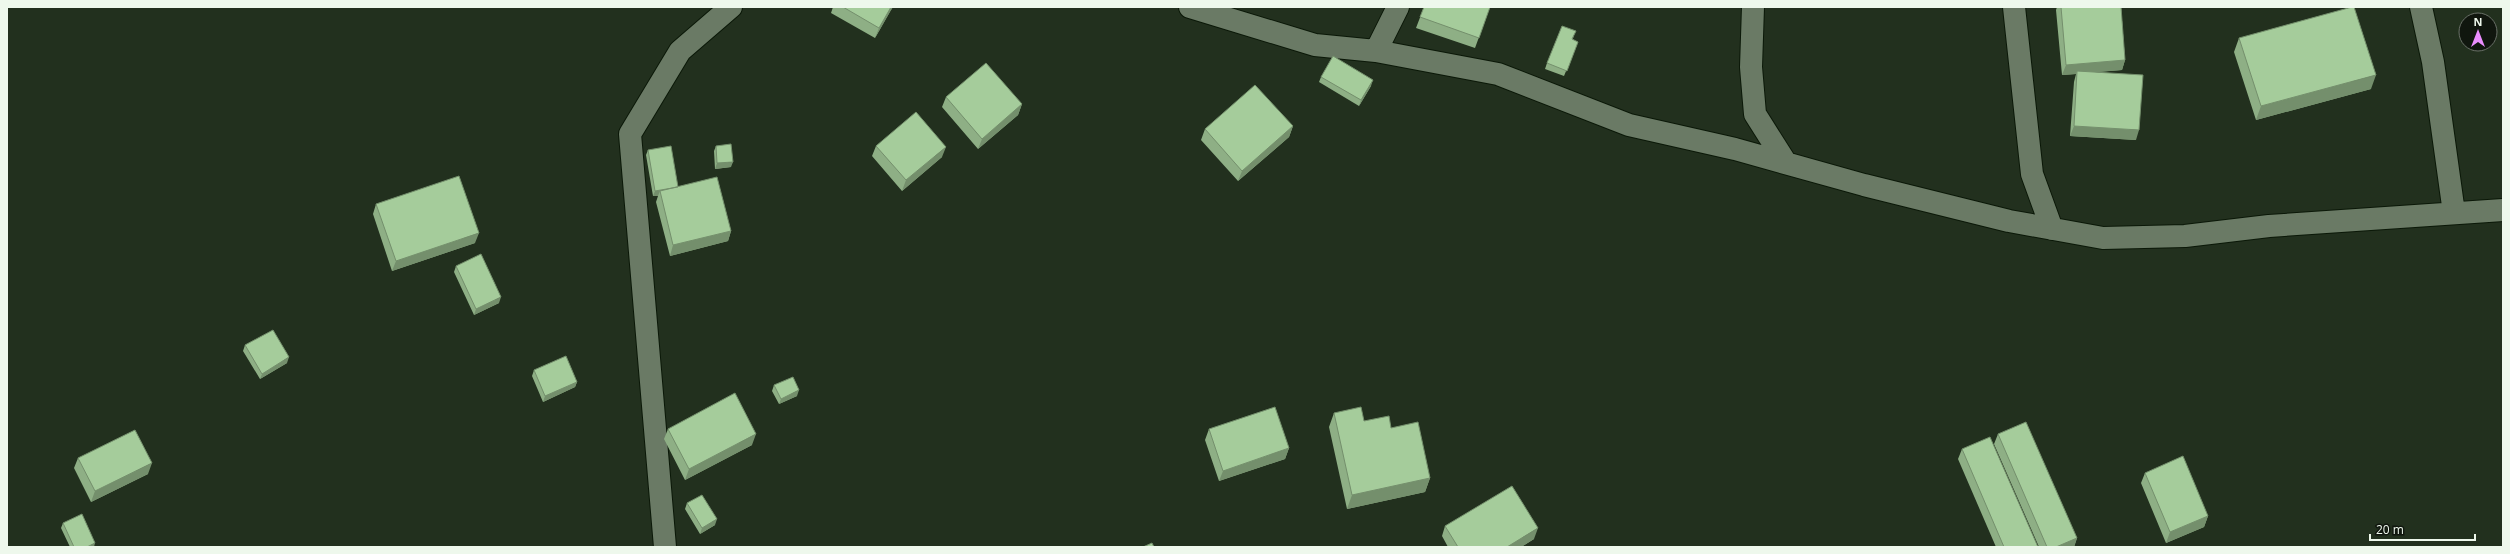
<svg xmlns="http://www.w3.org/2000/svg" width="2510" height="554" viewBox="0 0 2510 554" font-family="'Open Sans',sans-serif">
	<style>
		.lines { fill: none; stroke-linecap: round; stroke-linejoin: round }
		.street-casing { stroke: #0b1808; stroke-width: 24 }
		.street { stroke: #6a7a65; stroke-width: 22 }
		.wall { fill: #8eaf85 }
		.shaded-wall { fill: #748f6c }
		.building { fill: #a5cc9b; stroke: #748f6c }
	</style>
	<rect width="100%" height="100%" fill="#22301e"/>
	<g class="lines">
		<!-- street casing -->
		<g class="street-casing">
			<path id="street" d="M1190 7 1315 45 1376 51 1498 74 1629 125 1735 149 1864 185 2009 221 2103 238 2185 236 2269 226 2503 210
				M1753 7 1751 67 1755 114 1786 163
				M2014 7 2032 174 2052 229
				M2421 7 2433 62 2454 213
				M1376 51 1398 7
				M665 547 630 134 680 51 731 7"/>
		</g>
		<!-- street -->
		<use href="#street" class="street"/>
	</g>
	<!-- wall -->
	<path class="wall" d="M833 7H893L891 10 875 38 831 13Z
		M1424 7H1490L1475 48 1416 28Z
		M2057 7H2121L2125 60 2122 70 2095 72 2136 140 2070 136 2074 82 2076 74 2062 75 2056 10Z
		M1574 36 1572 40 1578 42 1564 76 1545 69 1547 63Z
		M2239 38 2371 89 2256 120 2234 52Z
		M1321 77 1371 86 1359 106 1319 82Z
		M946 97 1022 104 1018 115 978 149 942 107Z
		M1293 126 1289 137 1238 181 1201 140 1205 129Z
		M716 146 731 167 715 169 714 151Z
		M876 146 942 157 902 191 872 156Z
		M648 150 678 187 731 231 728 241 670 256 656 202 658 196H653L646 155Z
		M376 204 475 243 392 271 373 214Z
		M456 266 499 303 474 315 454 272Z
		M245 345 287 363 260 379 243 351Z
		M534 370 577 382 575 387 543 402 532 376Z
		M774 385 797 396 779 404 772 391Z
		M1334 413 1391 428 1430 478 1425 492 1347 509 1329 427Z
		M668 429 752 445 685 480 664 439Z
		M1209 429 1289 448 1285 459 1219 481 1205 440Z
		M1998 434 2077 538 2074 547H2039L1994 444Z
		M1962 449 2038 547H1996L1958 459Z
		M78 458 148 474 91 502 74 468Z
		M2145 473 2208 516 2204 527 2166 543 2141 483Z
		M687 503 715 525 700 534 685 509Z
		M63 523 94 547H70L61 528Z
		M1445 526 1534 539 1521 547H1448L1442 536Z"/>
	<!-- shaded-wall -->
	<path class="shaded-wall" d="M891 7H893L891 10 875 38 879 28Z
		M2125 60 2122 70 2077 74V71L2076 74 2062 75 2066 65Z
		M2376 75 2371 89 2256 120 2261 106Z
		M1373 80 1371 86 1359 106 1361 100Z
		M1022 104 1018 115 978 149 982 139Z
		M1293 126 1289 137 1238 181 1242 171Z
		M2074 126 2139 130 2136 140 2070 136Z
		M946 147 942 157 902 191 906 180Z
		M733 162 731 167 715 169 717 163Z
		M678 187 660 191 658 196H653L655 191Z
		M731 231 728 241 670 256 673 245Z
		M479 233 475 243 392 271 396 261Z
		M501 297 499 303 474 315 476 309Z
		M289 357 287 363 260 379 262 374Z
		M577 382 575 387 543 402 545 396Z
		M799 390 797 396 779 404 781 399Z
		M756 434 752 445 685 480 689 469Z
		M1289 448 1285 459 1219 481 1223 471Z
		M152 463 148 474 91 502 95 491Z
		M1430 478 1425 492 1347 509 1352 495Z
		M2208 516 2204 527 2166 543 2170 532Z
		M717 519 715 525 700 534 702 528Z
		M1538 528 1534 539 1521 547H1507Z
		M2077 538 2074 547H2056Z
		M95 543 94 547H87Z"/>
	<!-- building -->
	<path class="building" d="M843 7H891L879 28Z
		M1424 7H1490L1479 38 1420 17Z
		M2061 7H2121L2125 60 2066 65Z
		M2352 7H2354L2376 75 2261 106 2239 38Z
		M1562 26 1576 31 1572 39 1578 42 1567 71 1547 63Z
		M1333 56 1373 80 1361 100 1321 77Z
		M986 63 1022 104 982 139 946 97Z
		M2077 71 2143 75 2139 130 2074 126Z
		M1255 85 1293 126 1242 171 1205 129Z
		M916 112 946 147 906 180 876 146Z
		M731 144 733 162 717 163 716 146Z
		M671 146 678 187 655 191 648 150Z
		M459 176 479 233 396 261 376 204Z
		M717 177 731 231 673 245 660 191Z
		M481 254 501 297 476 309 456 266Z
		M273 330 289 357 262 374 245 345Z
		M566 356 577 382 545 396 534 370Z
		M793 377 799 390 781 399 774 385Z
		M735 393 756 434 689 469 668 429Z
		M1275 407 1289 448 1223 471 1209 429Z
		M1361 407 1364 421 1389 416 1391 428 1418 422 1430 478 1352 495 1334 413Z
		M2026 422 2077 538 2056 547H2047L1998 434Z
		M135 430 152 463 95 491 78 458Z
		M1990 437 2038 547H2004L1962 449Z
		M2183 456 2208 516 2170 532 2145 473Z
		M1512 486 1538 528 1507 547H1458L1445 526Z
		M702 495 717 519 702 528 687 503Z
		M82 514 95 543 87 547H74L63 523Z
		M1152 543 1154 547H1143Z"/>
	<!-- border -->
	<rect width="2510" height="554" fill="none" stroke="#eef8ec" stroke-width="16"/>
	<!-- north arrow -->
	<g transform="translate(2478 32)"><circle r="19" fill="#10160e" stroke="#697067"/>
	<path d="M0-3L7 15L0 10L-7 15Z" fill="#ea8dfd"/>
	<text y="-6" font-size="11" font-weight="bold" text-anchor="middle" fill="#eef8ec">N</text>
	</g>
	<!-- scale -->
	<path d="M2370 534v6h105v-6" fill="none" stroke="#eef8ec" stroke-width="2"/>
	<text x="2376" y="534" font-size="12" fill="#eef8ec" stroke="#10160e" stroke-width="3" paint-order="stroke">20 m</text>
</svg>
